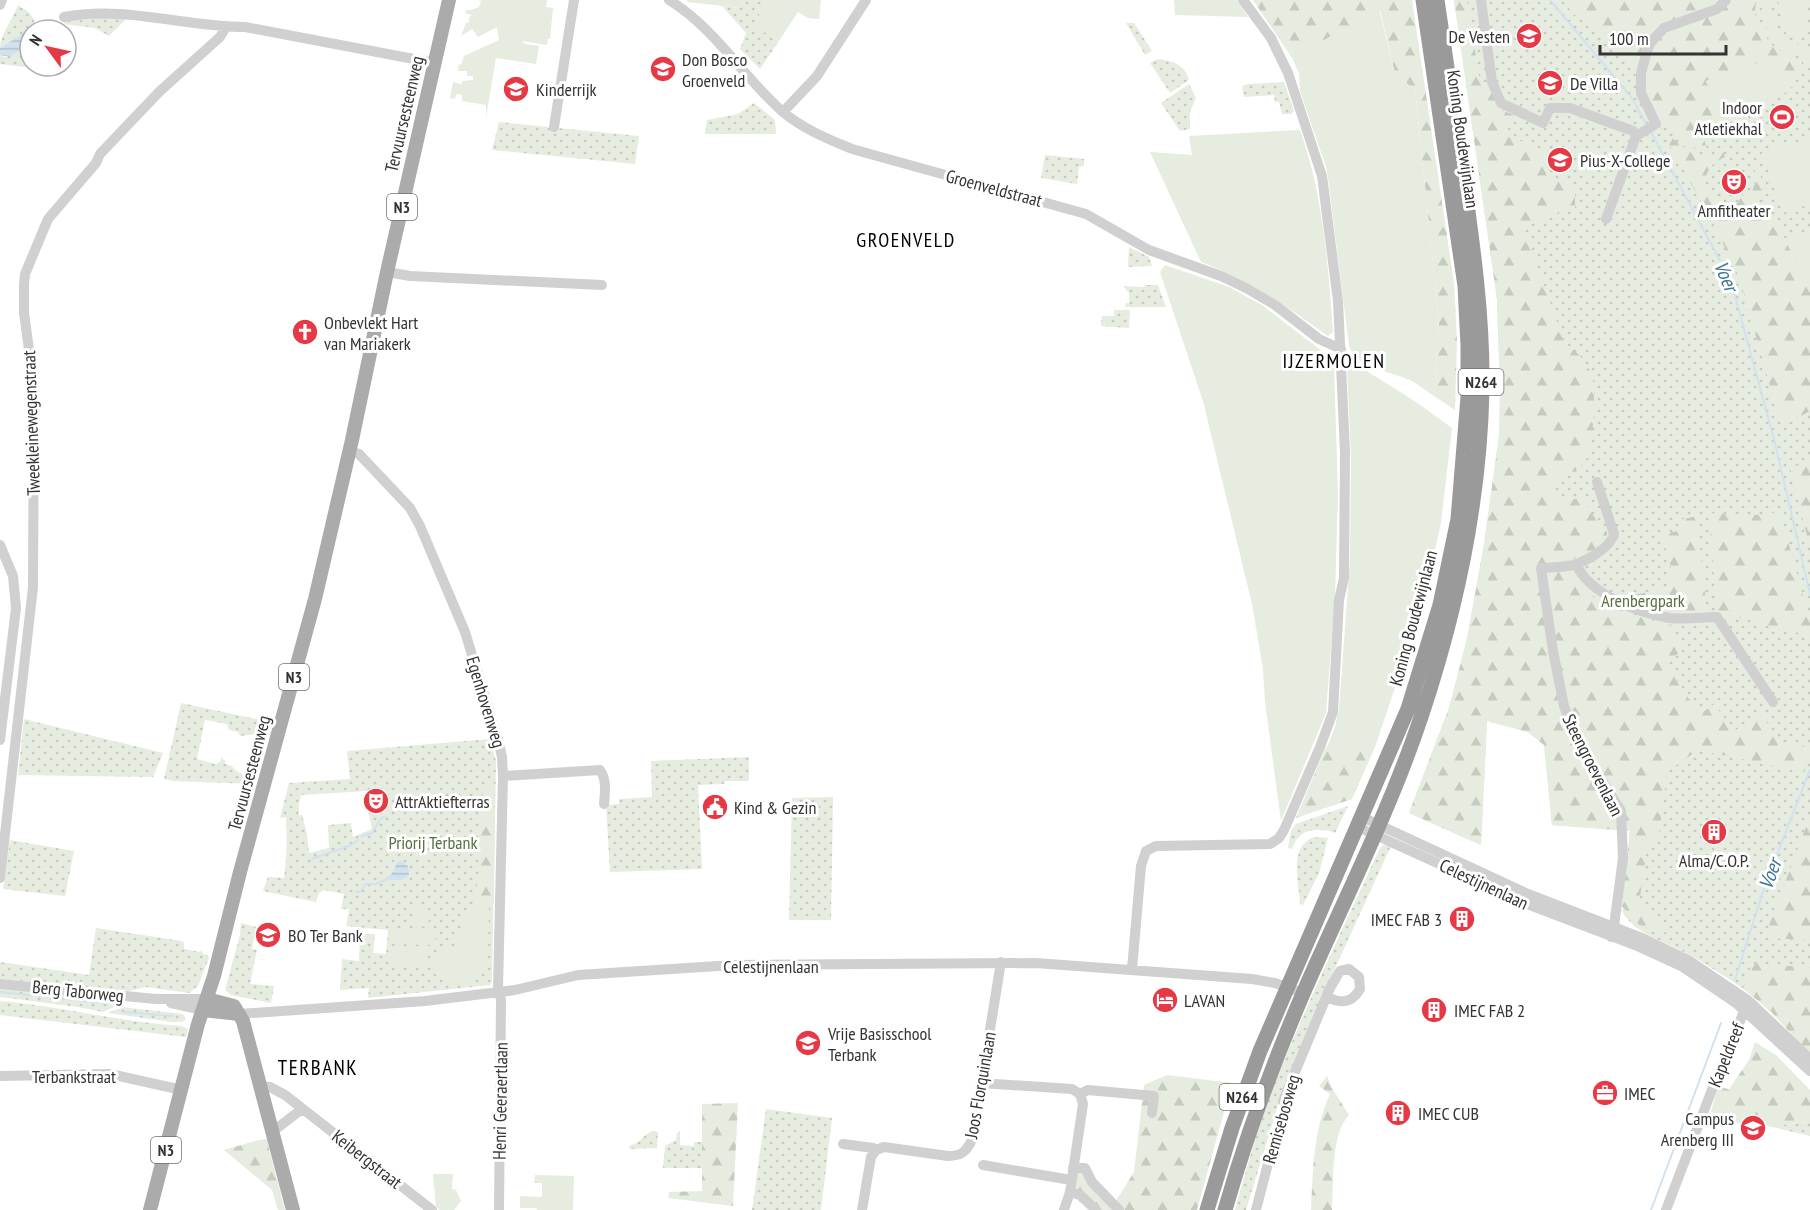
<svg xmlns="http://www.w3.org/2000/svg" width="1810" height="1210" viewBox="0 0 1810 1210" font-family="'PT Sans Narrow',sans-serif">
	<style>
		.grass { fill: url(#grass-dots); fill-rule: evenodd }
		.forest { fill: url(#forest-firs) }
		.garden { fill: #e6ecdf }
		.water { fill: url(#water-rules) }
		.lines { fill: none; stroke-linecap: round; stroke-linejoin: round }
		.stream { stroke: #cfe2ee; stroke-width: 2 }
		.minor { stroke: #d0d0d0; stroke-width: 10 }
		.major { stroke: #ababab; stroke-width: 14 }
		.highway { stroke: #9a9a9a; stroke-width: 15 }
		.labels { text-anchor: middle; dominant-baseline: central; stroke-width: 6; stroke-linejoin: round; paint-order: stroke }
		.shield { fill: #fff; stroke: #707070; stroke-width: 1.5 }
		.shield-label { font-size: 16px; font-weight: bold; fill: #333 }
		.poi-label { font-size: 18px; fill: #333; stroke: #fff; text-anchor: start }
		.street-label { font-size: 18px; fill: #333; stroke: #fff }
		.park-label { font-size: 18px; fill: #56703f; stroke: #fff }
		.neighbourhood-label { font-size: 20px; letter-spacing: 1.5px; fill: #000; stroke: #fff }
		.water-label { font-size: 20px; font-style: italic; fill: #3f7597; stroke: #fff }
		.quarter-label { font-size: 21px; letter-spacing: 1.5px; fill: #000; stroke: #fff }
	</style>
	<defs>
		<pattern id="grass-dots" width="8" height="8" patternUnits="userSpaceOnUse" patternTransform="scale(1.5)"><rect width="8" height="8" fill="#e6ecdf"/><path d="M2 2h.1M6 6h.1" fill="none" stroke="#c6cbc0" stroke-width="1.8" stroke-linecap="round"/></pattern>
		<pattern id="forest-firs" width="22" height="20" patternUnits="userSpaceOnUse" patternTransform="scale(1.5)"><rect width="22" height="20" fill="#e6ecdf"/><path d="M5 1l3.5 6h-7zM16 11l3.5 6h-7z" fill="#c6cbc0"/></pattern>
		<pattern id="water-rules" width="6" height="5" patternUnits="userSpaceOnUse" patternTransform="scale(1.5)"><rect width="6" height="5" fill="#cfe2ee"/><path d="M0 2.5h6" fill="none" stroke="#b2c2cd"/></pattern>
	</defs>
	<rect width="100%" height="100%" fill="#fff"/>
	<!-- grass -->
	<path class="grass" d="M742 0H766L755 26 779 41 760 69 740 49 746 33 722 6 740 8Z
		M1454 0H1810V1055C1789 1031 1770 1009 1745 990 1725 976 1703 962 1682 951 1661 940 1634 933 1622 911L1630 831 1552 825 1544 745 1528 732 1487 721 1481 845 1409 813 1449 708 1467 639 1484 544 1499 436 1500 393 1497 299Z
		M18 5 30 13 39 30H30V32L27 31 0 48C0 35 13 19 18 5Z
		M128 17 109 36 95 28 64 24 65 19Z
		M1126 23H1134L1152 51 1145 55Z
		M30 40V66H34L33 68 0 64V55L5 57 21 49Z
		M1157 59C1171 60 1186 65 1189 80L1170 93 1150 63Z
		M1284 82 1294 111 1291 114H1282L1279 102H1275L1274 95 1244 97 1242 86 1248 84Z
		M1189 84 1196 98 1190 112V129L1180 131 1161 103Z
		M754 103 775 120 776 134H705L707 120 738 114Z
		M499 122 639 136 635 164 492 150Z
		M1045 155 1084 159V166L1079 167 1077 184 1041 178Z
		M1129 247 1149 257 1152 266 1128 267Z
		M1145 285H1158L1166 307H1125L1126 303H1129V293L1123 286 1144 287Z
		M1114 310H1130L1129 328 1101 326 1102 316H1114Z
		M181 703 270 722 267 733 240 736 238 732 229 730 227 724 205 720 197 759 216 764 220 762 223 754 222 759 225 760V764L232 766C235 772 246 776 249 776L255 780 254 784 174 781 164 779Z
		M24 719 163 753 153 777 18 775Z
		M490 739 496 761 492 981 490 985 368 998 369 988 340 990 342 959 359 961 360 934H375L373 953 386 954 388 930 346 926 349 909H341L344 894 324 890 319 893 316 902 263 891 268 877 284 878C287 857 287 838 286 817L280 818 289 783 350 779 347 751ZM367 791 368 810 372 829 353 837 351 823 328 825 329 848 309 853 307 834 302 815H299V804L301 795Z
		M749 757V781H725L724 784 698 785 702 869 610 872 606 805 619 804V799L652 797 651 761Z
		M833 797 831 920H789L792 798Z
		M1348 806 1335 833C1317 827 1299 828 1292 849L1288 848 1291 831 1296 824Z
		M1314 837 1328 838 1319 873 1303 905 1300 904C1299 881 1288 847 1314 837Z
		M10 840 74 851 65 896 3 889Z
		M1383 845 1391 846 1320 1001 1279 1102 1246 1210H1235C1247 1167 1259 1124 1275 1083 1307 1003 1344 926 1380 848Z
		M241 923 256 927 252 949 257 950 250 984 274 986 271 1003 231 995 225 990 240 935Z
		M96 928 182 941 184 943V949L200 952 202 950 203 954 208 955 209 958 198 986 189 993 146 987 129 991 0 979V962L89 975Z
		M0 988 111 999 122 1003 103 1012 78 1007 0 997Z
		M0 1001C61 1006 120 1022 181 1026L188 1029 186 1037 0 1015Z
		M122 1007 183 1014 186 1019 182 1022H172L108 1013Z
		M766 1109 832 1118 821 1210H752Z
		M1810 1122V1136L1768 1126Z
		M654 1131 658 1132 657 1148 629 1149 630 1145C641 1144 643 1133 654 1131Z
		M680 1131V1145L694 1146V1142H702V1168H663L665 1146 676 1140 677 1133Z"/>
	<!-- forest -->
	<path class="forest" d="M1253 0H1412L1454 283 1457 341 1455 410 1434 396 1439 321 1415 90 1395 74 1380 10 1292 58Z
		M1454 0H1467L1480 82H1492L1501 103 1500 109 1513 115 1506 135 1554 154 1546 175 1575 187V208L1523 226 1565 344C1576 349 1588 364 1592 376 1596 392 1594 445 1586 460 1579 471 1567 474 1556 481L1553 491 1559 499H1583L1598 523 1607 532V539L1599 547 1571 560 1572 570 1595 599 1645 619 1672 625 1683 650 1666 662 1699 715 1714 704 1734 731 1763 715 1778 742 1810 748V754L1804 772 1698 750 1667 772 1659 835 1647 848 1640 897C1640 915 1657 917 1669 925L1668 930 1664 933 1658 932 1639 925 1622 906 1630 831 1552 825 1544 745 1528 732 1487 721 1481 845 1409 813 1449 708 1467 639 1484 544 1499 436 1500 393 1497 299Z
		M1576 0H1756L1755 14 1764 35 1772 45 1798 63 1802 74H1797L1794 76 1796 83 1784 94 1771 58 1706 81 1721 125 1702 133 1707 149 1700 151 1666 127 1662 130C1648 100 1634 64 1611 40 1598 26 1580 24 1568 7Z
		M1665 132 1687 150 1702 157 1723 152 1725 157C1712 162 1706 171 1704 184L1711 186 1709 194 1732 211 1746 190 1752 192 1756 177 1754 166 1757 163C1762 179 1768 197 1749 206L1762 215 1777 216 1786 242 1810 288V411L1790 422 1780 421 1739 277 1714 225 1663 133Z
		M1593 150 1597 152 1595 157 1608 162 1604 172 1595 168 1592 174 1585 171Z
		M1810 463V548L1790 467Z
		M1780 512 1810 621V636L1728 615 1717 617 1709 513 1754 515Z
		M1697 516 1707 613H1668L1650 610 1619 598 1669 588 1666 574 1671 567 1666 549 1660 545V540L1665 534 1681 530 1679 520Z
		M1326 747H1375L1352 799 1296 818Z
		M495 784 494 903 474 905 479 873 483 787Z
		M1810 816V940L1764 938 1767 931Z
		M1756 963 1810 968V1055L1769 1009 1743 989 1750 969Z
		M1755 1042 1776 1055 1810 1090V1122L1768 1126 1758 1124 1754 1126 1720 1120 1711 1111 1718 1087 1729 1089 1749 1060Z
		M1167 1075 1232 1083 1197 1210H1096L1075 1193 1073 1168H1085L1114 1204 1134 1172 1144 1085Z
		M1327 1076 1332 1088 1349 1115C1330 1134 1334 1185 1332 1210H1311C1313 1170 1313 1131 1330 1094L1319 1086Z
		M738 1103 733 1206 668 1198 669 1192 702 1191V1104Z
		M268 1139 269 1149 285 1210H278L272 1190 224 1150 259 1140Z"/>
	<!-- garden -->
	<path class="garden" d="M478 0H547L546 7 553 8 550 39H548L547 45 522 41 525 44 539 46 536 64 496 58 486 118V105L462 101V95L456 94 455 99 450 98 453 82 462 84V81L473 80V76H467V71H458L459 64 461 65 464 56 499 40 497 27 478 37 472 29 461 36 466 23 469 22V17L472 15 465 13 466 10H471L479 7 481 1Z
		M687 0H742L741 8 688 2Z
		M766 0H821L819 19 808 18 798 12 779 41 754 26Z
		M1174 0H1237L1248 17 1175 15Z
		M1762 0H1772C1769 26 1786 43 1810 49V68L1805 69 1802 58C1777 46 1759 29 1762 0Z
		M1778 0H1804L1810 32 1787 38Z
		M1379 9 1395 74 1415 90 1439 321 1434 396C1426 391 1418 384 1410 380 1390 371 1358 369 1349 346L1327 170 1300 91 1299 73 1292 58Z
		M1771 58 1784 94 1761 102 1764 110 1721 125 1706 81Z
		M1300 130C1323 194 1328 264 1333 332L1328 336C1288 307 1248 280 1201 262L1150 152 1192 155 1189 136Z
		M1810 138V204L1783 213 1762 151 1794 140 1795 143Z
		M1810 229V288L1786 241Z
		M1165 265 1229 287 1262 305 1327 355 1334 366 1338 493 1335 596 1326 713 1281 821 1265 702 1263 669 1252 604 1203 401 1160 272Z
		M1354 363 1416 402 1452 428 1441 523 1421 611 1375 747H1327L1335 727 1339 709 1350 560 1351 459 1347 367Z
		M489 904 488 956 481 975C462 985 447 991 433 971 433 956 440 948 454 946L457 941 468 907Z
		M427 906 428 907 429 926 416 927 414 908Z
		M435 928 436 945 391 944V929Z
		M428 948V965H391V949Z
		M433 1174H453L452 1189 456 1190 461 1201 454 1210H440L436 1207Z
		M535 1175 574 1176 573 1210H537L536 1208H520V1196L542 1197V1183H534Z"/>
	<!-- water -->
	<path class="water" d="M27 31 30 32V40C22 49 13 59 0 55V48Z
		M401 861 408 866 409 875 402 880H388L386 878 393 873 397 862Z"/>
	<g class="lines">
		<!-- stream -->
		<path class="stream" d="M1550 0 1632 98 1646 124
			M1651 132 1731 281 1775 443 1810 594
			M362 836 372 833 381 818 386 817
			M312 859 351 845 358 840
			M356 892H360L366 884H376L387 879
			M1735 980 1764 888 1810 770
			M0 992 105 1003
			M123 1012 172 1016
			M1651 1210 1721 1023"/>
		<!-- minor -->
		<path class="minor" d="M669 0C715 28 743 77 783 112 803 129 828 139 852 149L1086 214 1149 250 1221 276 1246 288 1275 305 1319 339 1341 349
			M1481 0 1492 82 1501 103 1543 123 1550 108H1570L1633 131 1636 136
			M0 5 2 0
			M64 17C124 5 185 27 245 27L435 63
			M783 112 817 76 866 0
			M554 127 574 0
			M1606 219 1636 136 1656 124 1641 93V73L1647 51 1651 42 1664 28 1717 9 1726 0
			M387 272 410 276 602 285
			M350 451 359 454 394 491 410 508 420 526 465 632 498 740 502 757 503 776 498 988 501 1000 499 1210
			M1597 482 1614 534C1611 547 1588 560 1576 564 1566 568 1552 567 1541 568L1553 651 1564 706 1577 741 1621 811 1623 858 1614 926 1611 937
			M0 545 13 576 16 608 0 740
			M1576 564C1590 595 1639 613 1670 618 1685 620 1702 617 1717 617L1773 702
			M503 776 600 770C607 780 605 792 604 804
			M1362 817 1528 894 1642 938 1688 960 1749 1001 1810 1059
			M1358 827 1527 904 1635 945 1683 967 1736 1003 1810 1071
			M0 878 33 587 34 386 24 313V284L25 274 48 219 96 163 100 154 159 92 220 37 226 27
			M1132 969 1141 866 1146 851 1156 846 1270 844 1279 838 1284 830 1320 747 1333 712 1339 600 1344 578 1345 452 1338 301 1322 176 1288 73 1271 38 1243 0
			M0 984 156 999H207
			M171 1003 203 1010
			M239 1014 425 1001 515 990 578 975 734 965 1036 963 1252 979 1275 983 1303 993
			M0 1076 110 1074 182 1090
			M980 1083 1072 1089 1080 1094
			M261 1086 270 1087 285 1095 432 1210
			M1080 1094 1088 1090 1154 1096 1152 1113
			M272 1132 302 1109
			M843 1144 873 1148 876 1150
			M983 1165 1071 1180
			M1073 1168H1085L1092 1182 1119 1210
			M1070 1192 1080 1195 1096 1210
			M862 1210 871 1157 876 1150 884 1147 948 1156C961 1156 966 1152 972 1140L1001 962
			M1064 1210 1070 1192 1083 1104 1080 1094
			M1256 1210 1271 1152 1289 1104 1283 1101 1330 988 1340 971 1349 969 1359 977 1360 989C1352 1003 1341 1004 1327 997
			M1666 1210 1713 1087 1747 1004"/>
		<!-- major -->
		<path class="major" d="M207 999 234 1006 243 1021 293 1210
			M203 1010 239 1014
			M150 1210 198 1024 214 976 240 872 315 599 352 440 387 272 449 0"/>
		<!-- highway -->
		<path class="highway" d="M1207 1210 1232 1128 1260 1051 1408 709 1440 605 1458 519 1468 397V346L1465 286 1423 0
			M1225 1210C1246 1137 1272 1066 1302 996 1342 904 1389 813 1421 717 1456 612 1480 500 1482 389 1483 317 1473 246 1463 175 1454 117 1446 58 1437 0"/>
	</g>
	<!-- icons -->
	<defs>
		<g id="university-disc" transform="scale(1.35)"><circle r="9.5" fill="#e63946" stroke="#fff"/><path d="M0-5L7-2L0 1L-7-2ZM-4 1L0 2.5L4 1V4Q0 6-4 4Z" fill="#fff"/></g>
		<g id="school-disc" transform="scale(1.35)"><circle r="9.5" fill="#e63946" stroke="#fff"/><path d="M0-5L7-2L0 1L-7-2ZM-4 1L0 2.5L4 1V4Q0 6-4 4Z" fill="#fff"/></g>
		<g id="stadium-disc" transform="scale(1.35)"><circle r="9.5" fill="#e63946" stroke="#fff"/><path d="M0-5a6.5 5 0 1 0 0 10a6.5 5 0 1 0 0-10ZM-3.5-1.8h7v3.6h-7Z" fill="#fff"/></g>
		<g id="theatre-disc" transform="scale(1.35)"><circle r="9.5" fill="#e63946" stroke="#fff"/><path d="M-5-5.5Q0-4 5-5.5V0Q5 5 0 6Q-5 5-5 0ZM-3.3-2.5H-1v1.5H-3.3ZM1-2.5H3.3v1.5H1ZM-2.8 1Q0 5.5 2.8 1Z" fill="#fff"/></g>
		<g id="church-disc" transform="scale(1.35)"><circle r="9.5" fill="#e63946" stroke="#fff"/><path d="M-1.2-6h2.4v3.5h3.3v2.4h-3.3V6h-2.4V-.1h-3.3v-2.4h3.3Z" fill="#fff"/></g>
		<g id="civic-disc" transform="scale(1.35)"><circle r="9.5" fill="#e63946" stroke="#fff"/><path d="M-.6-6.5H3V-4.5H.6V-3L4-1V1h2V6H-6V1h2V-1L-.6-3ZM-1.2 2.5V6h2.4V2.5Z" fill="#fff"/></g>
		<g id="building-disc" transform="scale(1.35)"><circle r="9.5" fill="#e63946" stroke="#fff"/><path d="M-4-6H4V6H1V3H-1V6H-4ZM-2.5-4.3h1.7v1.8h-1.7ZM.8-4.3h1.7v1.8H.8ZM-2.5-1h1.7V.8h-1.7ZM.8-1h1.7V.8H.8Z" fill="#fff"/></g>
		<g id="hotel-disc" transform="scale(1.35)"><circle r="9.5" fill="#e63946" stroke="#fff"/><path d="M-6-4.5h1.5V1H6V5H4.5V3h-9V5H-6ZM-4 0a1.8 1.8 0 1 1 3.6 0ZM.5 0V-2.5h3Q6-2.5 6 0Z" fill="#fff"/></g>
		<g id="office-disc" transform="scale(1.35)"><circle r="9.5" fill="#e63946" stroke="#fff"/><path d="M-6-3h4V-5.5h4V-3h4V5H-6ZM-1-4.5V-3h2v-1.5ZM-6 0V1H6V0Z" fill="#fff"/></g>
	</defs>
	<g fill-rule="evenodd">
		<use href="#university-disc" x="1529" y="36"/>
		<use href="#school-disc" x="663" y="69"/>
		<use href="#school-disc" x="1550" y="83"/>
		<use href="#school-disc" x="516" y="89"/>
		<use href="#stadium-disc" x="1782" y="117"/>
		<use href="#university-disc" x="1560" y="160"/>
		<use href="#theatre-disc" x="1734" y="182"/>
		<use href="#church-disc" x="305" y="332"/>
		<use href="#theatre-disc" x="376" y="801"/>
		<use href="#civic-disc" x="715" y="807"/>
		<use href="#building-disc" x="1714" y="832"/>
		<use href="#building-disc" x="1462" y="919"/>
		<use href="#school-disc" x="268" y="935"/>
		<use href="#hotel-disc" x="1165" y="1000"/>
		<use href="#building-disc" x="1434" y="1010"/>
		<use href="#school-disc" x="808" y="1043"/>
		<use href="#office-disc" x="1605" y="1093"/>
		<use href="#building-disc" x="1398" y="1113"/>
		<use href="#university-disc" x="1753" y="1128"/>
	</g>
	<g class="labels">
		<!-- shield labels -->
		<g class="shield">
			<rect x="387" y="194" width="30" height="26" rx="4.5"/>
			<rect x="1458.5" y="369" width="45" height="26" rx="4.5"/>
			<rect x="279" y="664" width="30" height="26" rx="4.5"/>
			<rect x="1219.5" y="1084" width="45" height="26" rx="4.5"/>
			<rect x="151" y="1137" width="30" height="26" rx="4.5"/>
		</g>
		<g class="shield-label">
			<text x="402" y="207">N3</text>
			<text x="1481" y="382">N264</text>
			<text x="294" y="677">N3</text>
			<text x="1242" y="1097">N264</text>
			<text x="166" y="1150">N3</text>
		</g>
		<!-- poi labels -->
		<g class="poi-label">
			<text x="1510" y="36" text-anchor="end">De Vesten</text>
			<text x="682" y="59">Don Bosco<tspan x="682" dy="21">Groenveld</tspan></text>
			<text x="1570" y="83">De Villa</text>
			<text x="536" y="89">Kinderrijk</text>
			<text x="1762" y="107" text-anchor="end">Indoor<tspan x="1762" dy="21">Atletiekhal</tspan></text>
			<text x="1580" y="160">Pius-X-College</text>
			<text x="1734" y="210" text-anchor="middle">Amfitheater</text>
			<text x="324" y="322">Onbevlekt Hart<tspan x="324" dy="21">van Mariakerk</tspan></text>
			<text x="395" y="801">AttrAktiefterras</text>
			<text x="734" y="807">Kind &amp; Gezin</text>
			<text x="1714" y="860" text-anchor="middle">Alma/C.O.P.</text>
			<text x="1442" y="919" text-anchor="end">IMEC FAB 3</text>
			<text x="288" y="935">BO Ter Bank</text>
			<text x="1184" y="1000">LAVAN</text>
			<text x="1454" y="1010">IMEC FAB 2</text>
			<text x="828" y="1033">Vrije Basisschool<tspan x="828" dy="21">Terbank</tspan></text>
			<text x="1624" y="1093">IMEC</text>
			<text x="1418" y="1113">IMEC CUB</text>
			<text x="1734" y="1118" text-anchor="end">Campus<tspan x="1734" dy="21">Arenberg III</tspan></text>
		</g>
		<!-- street labels -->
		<g class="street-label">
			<text transform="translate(404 114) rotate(-77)">Tervuursesteenweg</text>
			<text transform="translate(1463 139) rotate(82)">Koning Boudewijnlaan</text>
			<text transform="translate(994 188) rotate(15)">Groenveldstraat</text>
			<text transform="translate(31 423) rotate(-92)">Tweekleinewegenstraat</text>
			<text transform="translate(1413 618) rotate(-75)">Koning Boudewijnlaan</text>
			<text transform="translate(486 702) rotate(73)">Egenhovenweg</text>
			<text transform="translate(1593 765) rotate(63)">Steengroevenlaan</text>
			<text transform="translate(249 773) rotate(-75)">Tervuursesteenweg</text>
			<text transform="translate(1484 884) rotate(25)">Celestijnenlaan</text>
			<text x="771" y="966">Celestijnenlaan</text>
			<text transform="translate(78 991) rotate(6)">Berg Taborweg</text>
			<text transform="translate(1726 1055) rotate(-68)">Kapeldreef</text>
			<text x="74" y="1076">Terbankstraat</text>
			<text transform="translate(980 1085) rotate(-80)">Joos Florquinlaan</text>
			<text transform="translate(500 1101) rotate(-89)">Henri Geeraertlaan</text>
			<text transform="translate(1281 1119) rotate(-74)">Remisebosweg</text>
			<text transform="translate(367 1159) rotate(38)">Keibergstraat</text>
		</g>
		<!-- park labels -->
		<g class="park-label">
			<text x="1643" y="600">Arenbergpark</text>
			<text x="433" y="842">Priorij Terbank</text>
		</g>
		<!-- neighbourhood labels -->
		<g class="neighbourhood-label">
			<text x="906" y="240">GROENVELD</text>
			<text x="1334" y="361">IJZERMOLEN</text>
		</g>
		<!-- water labels -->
		<g class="water-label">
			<text transform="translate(1726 276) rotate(67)">Voer</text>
			<text transform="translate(1770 874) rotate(-70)">Voer</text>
		</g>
		<!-- quarter labels -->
		<g class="quarter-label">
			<text x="318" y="1067">TERBANK</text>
		</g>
	</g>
	<!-- north arrow -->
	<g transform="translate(48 48) rotate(303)"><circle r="28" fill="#ffffff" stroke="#adadad" stroke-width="1.5"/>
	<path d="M0-4.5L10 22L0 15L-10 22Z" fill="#e63946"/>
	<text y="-9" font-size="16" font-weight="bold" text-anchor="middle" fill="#333333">N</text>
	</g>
	<!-- scale -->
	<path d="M1600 45v9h126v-9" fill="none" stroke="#333333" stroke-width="3"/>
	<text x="1609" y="45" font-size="18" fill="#333333" stroke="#ffffff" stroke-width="4.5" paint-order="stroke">100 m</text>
</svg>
